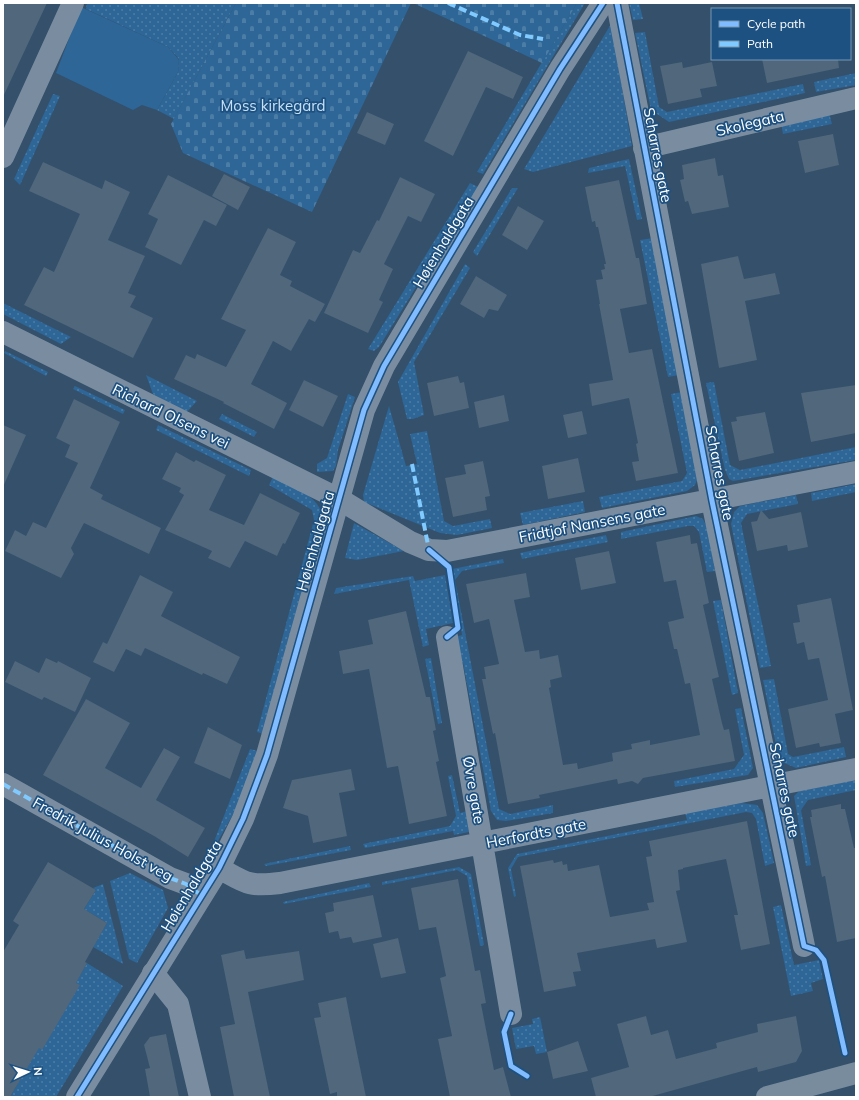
<svg xmlns="http://www.w3.org/2000/svg" width="859" height="1100" viewBox="0 0 859 1100" font-family="Mulish,sans-serif">
	<style>
		.grass { fill: url(#grass-dots) }
		.cemetery { fill: url(#cemetery-stones) }
		.park { fill: #2d6697 }
		.building { fill: #50677c }
		.lines { fill: none; stroke-linecap: round; stroke-linejoin: round }
		.minor { stroke: #7a8da0; stroke-width: 22 }
		.tertiary { stroke: #7a8da0; stroke-width: 22 }
		.primary { stroke: #788c9e; stroke-width: 22 }
		.quiet { stroke: #80caff; stroke-width: 4; stroke-dasharray: 8 4; stroke-linecap: butt }
		.cycleway-casing { stroke: #1d5181; stroke-width: 8 }
		.cycleway { stroke: #80bcff; stroke-width: 5 }
		.labels { text-anchor: middle; dominant-baseline: central; stroke-width: 3.5; stroke-linejoin: round; paint-order: stroke }
		.park-label { font-size: 15px; fill: #c6e0f7; stroke: #1d5181 }
		.street-label { font-size: 15px; fill: #fff; stroke: #1d5181 }
	</style>
	<defs>
		<pattern id="grass-dots" width="8" height="8" patternUnits="userSpaceOnUse"><rect width="8" height="8" fill="#2d6697"/><path d="M2 2h.1M6 6h.1" fill="none" stroke="#4c7da7" stroke-width="1.8" stroke-linecap="round"/></pattern>
		<pattern id="cemetery-stones" width="16" height="16" patternUnits="userSpaceOnUse"><rect width="16" height="16" fill="#2d6697"/><path d="M2 7V4a2 2 0 0 1 4 0v3zM10 15v-3a2 2 0 0 1 4 0v3z" fill="#4c7da7"/></pattern>
	</defs>
	<rect width="100%" height="100%" fill="#34506a"/>
	<!-- grass -->
	<path class="grass" d="M87 3H236L174 119 157 110 178 72 179 59 168 47 86 9Z
		M577 3H585L483 174 477 172Z
		M629 3H639L643 19 633 20Z
		M611 24 632 146 533 172 524 169Z
		M645 32 659 107 667 112 803 84 805 93 669 122 651 110 635 33Z
		M856 73V85L816 92 814 82Z
		M53 94 60 96 20 185 14 179Z
		M829 113 832 124 783 134 781 123Z
		M629 159 642 219 637 220 625 166 588 173 589 168Z
		M470 183 478 187 379 347 374 351 368 349Z
		M512 188H518L477 256 473 252Z
		M653 238 679 375 668 377 640 240Z
		M465 264 470 268 414 362 424 415 413 419H407L398 382Z
		M3 303 71 337 61 344 3 314Z
		M5 351 48 372 46 376 4 353Z
		M146 375 197 401 186 413 153 394Z
		M714 382 730 465 740 470 856 447V460L733 481 729 479 725 470 706 383Z
		M75 386 125 410 123 414 73 389Z
		M682 392 699 476 695 485 687 491 602 508 599 497 682 481 687 473 671 394Z
		M348 394 355 397 338 450 336 466 333 471 317 472V464L327 458Z
		M389 406 406 466 417 464 410 434 427 431 444 521 453 526 490 519 492 528 457 535 440 533 364 502 363 495Z
		M222 414 257 432 254 437 219 419Z
		M158 425 251 470 249 476 156 430Z
		M273 477C294 488 323 496 323 522L264 734 257 732 314 520 312 510 269 485Z
		M856 484V492L812 501 811 493Z
		M796 495 798 504 747 514 741 523 771 666 760 668 731 524 734 512 740 506Z
		M583 501 585 512 523 525 520 513Z
		M696 516 703 519 708 529 715 571 707 572 699 532 694 526H688L621 539V532Z
		M354 523 404 551 357 560 345 558Z
		M606 535 608 542 522 559 520 553Z
		M503 559 504 563 462 571 455 580 499 809 510 814 553 805V813L506 821 497 820 491 811 463 663 457 655 454 637 462 635 452 569Z
		M445 575 453 623 426 629 429 645 423 647 409 580 334 594 336 588 413 576 415 581Z
		M721 600 738 693 732 695 713 601Z
		M431 658 442 723 438 724 425 659Z
		M774 679 788 754 793 757 844 747 846 757 796 768 782 762 778 755 763 680Z
		M741 708 753 768 748 775 675 787 674 781 734 769 744 755 735 709Z
		M250 749 258 751 239 804 218 841 213 844Z
		M452 775 460 813 467 811 469 832 454 835 453 831 365 848 363 844 450 826 456 816 448 776Z
		M856 780V790L808 800 801 810 811 865 806 866 794 796 799 791Z
		M742 803 757 805 763 813 774 863 765 866 756 819 752 813 746 812 518 857 511 869 516 896 514 897 508 868 517 854 687 820 685 813Z
		M350 846 351 850 266 866 264 864Z
		M459 867 471 874 484 945 480 946 467 876 457 870 382 885V882Z
		M130 873 163 890 168 908 137 963 129 959 110 881Z
		M369 883 371 887 284 904 283 902Z
		M103 884 123 964 93 947 107 923 84 909 96 890 93 888Z
		M781 905 794 965 819 960 823 979 811 983 813 991 791 996 773 907Z
		M87 963 123 986 56 1097H10Z
		M540 1017 547 1052 536 1054 534 1046 516 1049 512 1028 533 1024 532 1019Z"/>
	<!-- cemetery -->
	<path class="cemetery" d="M236 3H411L312 212 183 153 171 124Z
		M413 3H577L542 63Z"/>
	<!-- park -->
	<path class="park" d="M81 7 168 47 179 60 178 72 157 110 142 105 133 110 56 73Z"/>
	<!-- building -->
	<path class="building" d="M3 3H47L3 97Z
		M468 51 523 77 513 99 486 87 453 156 424 141Z
		M762 59H838L839 68 767 83Z
		M682 62 683 68 712 62 717 86 700 89 702 97 668 104 660 66Z
		M367 112 394 124 385 145 357 133Z
		M833 134 839 165 805 173 798 141Z
		M715 158 718 176 723 175 729 207 692 214 688 201 685 202 680 180 684 179 682 165Z
		M43 162 102 189 105 180 130 192 108 240 145 256 128 293 136 296 130 307 153 318 133 358 24 305 44 267 54 272 80 214 29 191Z
		M224 174 250 187 238 210 212 196Z
		M168 175 227 205 216 226 204 220 181 265 145 247 158 219 148 214Z
		M400 177 435 194 421 222 408 216 384 264 393 269 379 300 383 302 368 333 324 313 353 250 360 253 377 220 379 221Z
		M619 180 636 258H639L647 304 620 309 629 353 652 349 678 473 636 481 632 462 639 461 636 444 638 443 629 398 592 406 589 384 613 380 599 304H600L596 280 603 279 601 270 605 269 604 264H606L598 227H596L595 221 592 222 585 187Z
		M518 206 544 221 527 250 502 235Z
		M268 228 296 242 280 275 292 281 290 286 325 304 315 322 309 319 291 351 273 341 251 384 287 403 274 429 223 403 224 402 174 379 186 355 195 359 197 354 226 367 246 330 221 319Z
		M738 256 744 279 775 273 780 294 745 301 757 360 719 368 701 264Z
		M476 276 507 295 498 311 489 309 484 318 460 304Z
		M458 376 460 383 464 382 469 408 434 416 427 383Z
		M304 380 338 396 323 427 289 410Z
		M856 385V433L811 442 801 393Z
		M504 395 509 421 479 428 474 402Z
		M74 399 120 422 90 488 103 495 101 499 161 528 149 554 84 523 71 548 74 554 61 578 5 551 15 530 26 536 33 522 46 528 78 463 65 457 70 445 56 438Z
		M582 411 587 434 568 438 563 415Z
		M765 412 774 453 739 461 731 422 737 421 736 417Z
		M3 425 26 435 3 487Z
		M176 452 194 462 196 460 226 475 209 510 244 525 260 493 300 513 285 544 283 543 277 556 245 541 230 568 208 558 212 551 165 530 184 495 179 492 181 488 162 479Z
		M578 458 585 492 548 499 542 466Z
		M483 461 490 496 485 497 487 510 453 517 445 478 466 474 464 465Z
		M761 510 769 519 801 512 808 547 788 551 787 545 757 551 751 522 757 521Z
		M690 535 691 544 697 543 709 603 703 605 719 677 712 679 722 723 724 730 729 729 735 761 643 778 638 784 632 781 618 784 617 779 539 795 540 798 508 804 495 733 493 734 482 679H486L484 667 499 664 489 619 474 623 466 584 526 573 530 597 514 600 525 652 539 650 540 659 558 655 562 677 550 680 551 687 549 688 563 765 577 763 578 769 613 761 612 753 632 749 631 744 650 740V745L700 735 690 683 685 684 677 649H674L668 622 684 618 676 580 664 582 656 542Z
		M609 551 616 583 581 590 575 558Z
		M140 575 173 592 161 616 240 657 227 684 203 673 202 675 145 648 141 656 126 649 114 672 93 662 103 642 107 644Z
		M831 598 853 710 835 714 841 743 820 747 819 743 796 748 788 709 828 700 819 658 808 660 804 642 797 644 793 623 800 622 797 605Z
		M406 611 426 697H430L436 730 433 731 439 761 436 762 447 816 409 824 398 766 387 768 369 669 343 674 339 651 373 644 368 620Z
		M46 658 57 663 58 661 91 678 75 712 44 697 42 700 5 682 15 661 39 673Z
		M86 699 130 723 105 768 141 788 164 748 180 757 156 800 205 828 188 857 154 836 43 775Z
		M208 727 242 745 230 779 194 763Z
		M351 769 355 790 339 793 347 836 313 843 308 816 283 808 292 780Z
		M841 804V809H845L854 848H856V938L837 942 825 876 822 877 810 817H812L811 810Z
		M747 821 770 944 741 950 734 915H738L726 859 683 868V869L678 870 680 890 676 891 687 942 657 948 655 939 577 953 581 971 573 972 576 986 544 992 520 866 553 860 554 863 562 861 563 865 567 864 568 871 599 865 610 917 649 910 647 903 654 902 646 857 652 856 649 841Z
		M48 862 96 890 84 909 107 923 85 962 87 963 76 983 80 985 42 1050 39 1048 10 1097H3V952L19 925 13 921Z
		M458 879 475 971 480 970 486 1003 481 1004 494 1070 503 1067 511 1097H450L438 1039 452 1036 440 978 446 976 436 927 419 930 411 888Z
		M373 895 382 937 353 943 351 937 340 939 338 931 329 933 325 913 334 911 333 903Z
		M398 938 406 973 381 978 373 944Z
		M244 950 246 959 299 951 304 980 248 992 270 1097H234L220 1027 235 1024 221 955Z
		M346 997 351 1023 366 1097H337V1092L330 1094 314 1018 321 1017 318 1003Z
		M646 1016 651 1035 668 1030 676 1059 717 1048 716 1043 758 1032 757 1024 796 1016 802 1051 796 1062 758 1072 757 1067 649 1097H596L591 1078 629 1067 617 1024Z
		M166 1034 179 1097H150L145 1069 150 1068 144 1045 150 1037Z
		M578 1041 588 1071 553 1079 547 1052Z"/>
	<g class="lines">
		<!-- minor -->
		<path class="minor" d="M617 3 712 501 804 946
			M644 148 856 98
			M3 157 73 3
			M3 332 339 499 410 542 429 550 447 551 856 472
			M447 637 511 1014
			M3 784 170 878 186 884 201 895
			M219 868C246 883 248 887 280 883L856 769
			M153 973 178 1004 200 1097"/>
		<!-- tertiary -->
		<path class="tertiary" d="M77 1097 219 868 243 819 267 755 364 410 384 366 560 69 603 3"/>
		<!-- primary -->
		<path class="primary" d="M767 1097 856 1073"/>
		<!-- quiet -->
		<path class="quiet" d="M448 3 520 35 543 39
			M412 464 429 550
			M3 784 170 878 186 884 201 895"/>
		<!-- cycleway casing -->
		<g class="cycleway-casing">
			<path id="cycleway" d="M617 3 712 501 804 946 816 950 824 960 845 1053
				M429 550 449 567 458 628 447 637
				M511 1014 504 1032 511 1066 527 1076
				M77 1097 219 868 243 819 267 755 364 410 384 366 560 69 603 3"/>
		</g>
		<!-- cycleway -->
		<use href="#cycleway" class="cycleway"/>
	</g>
	<g class="labels">
		<!-- park labels -->
		<g class="park-label">
			<text x="273" y="105">Moss kirkegård</text>
		</g>
		<!-- street labels -->
		<g class="street-label">
			<text transform="translate(750 123) rotate(-13)">Skolegata</text>
			<text transform="translate(658 155) rotate(79)">Scharres gate</text>
			<text transform="translate(443 242) rotate(-59)">Høienhaldgata</text>
			<text transform="translate(171 416) rotate(26)">Richard Olsens vei</text>
			<text transform="translate(720 473) rotate(79)">Scharres gate</text>
			<text transform="translate(592 523) rotate(-11)">Fridtjof Nansens gate</text>
			<text transform="translate(315 541) rotate(-74)">Høienhaldgata</text>
			<text transform="translate(474 790) rotate(80)">Øvre gate</text>
			<text transform="translate(785 790) rotate(78)">Scharres gate</text>
			<text transform="translate(536 833) rotate(-11)">Herfordts gate</text>
			<text transform="translate(103 839) rotate(29)">Fredrik Julius Holst veg</text>
			<text transform="translate(191 886) rotate(-59)">Høienhaldgata</text>
		</g>
	</g>
	<!-- border -->
	<rect width="859" height="1100" fill="none" stroke="#ffffff" stroke-width="8"/>
	<!-- legend -->
	<rect x="711" y="8" width="140" height="52" fill="#1d5181" stroke="#7797b3"/>
	<rect x="719" y="21" width="20" height="6" fill="#80bcff" stroke="#7797b3"/>
	<text x="747" y="28" font-size="12" fill="#ffffff">Cycle path</text>
	<rect x="719" y="41" width="20" height="6" fill="#80caff" stroke="#7797b3"/>
	<text x="747" y="48" font-size="12" fill="#ffffff">Path</text>
	<!-- north arrow -->
	<g transform="translate(28 1072) rotate(86)" stroke="#1d5181" stroke-width="3" paint-order="stroke">
	<path d="M0-3L7 15L0 10L-7 15Z" fill="#ffffff"/>
	<text y="-6" font-size="11" font-weight="bold" text-anchor="middle" fill="#ffffff">N</text>
	</g>
</svg>
